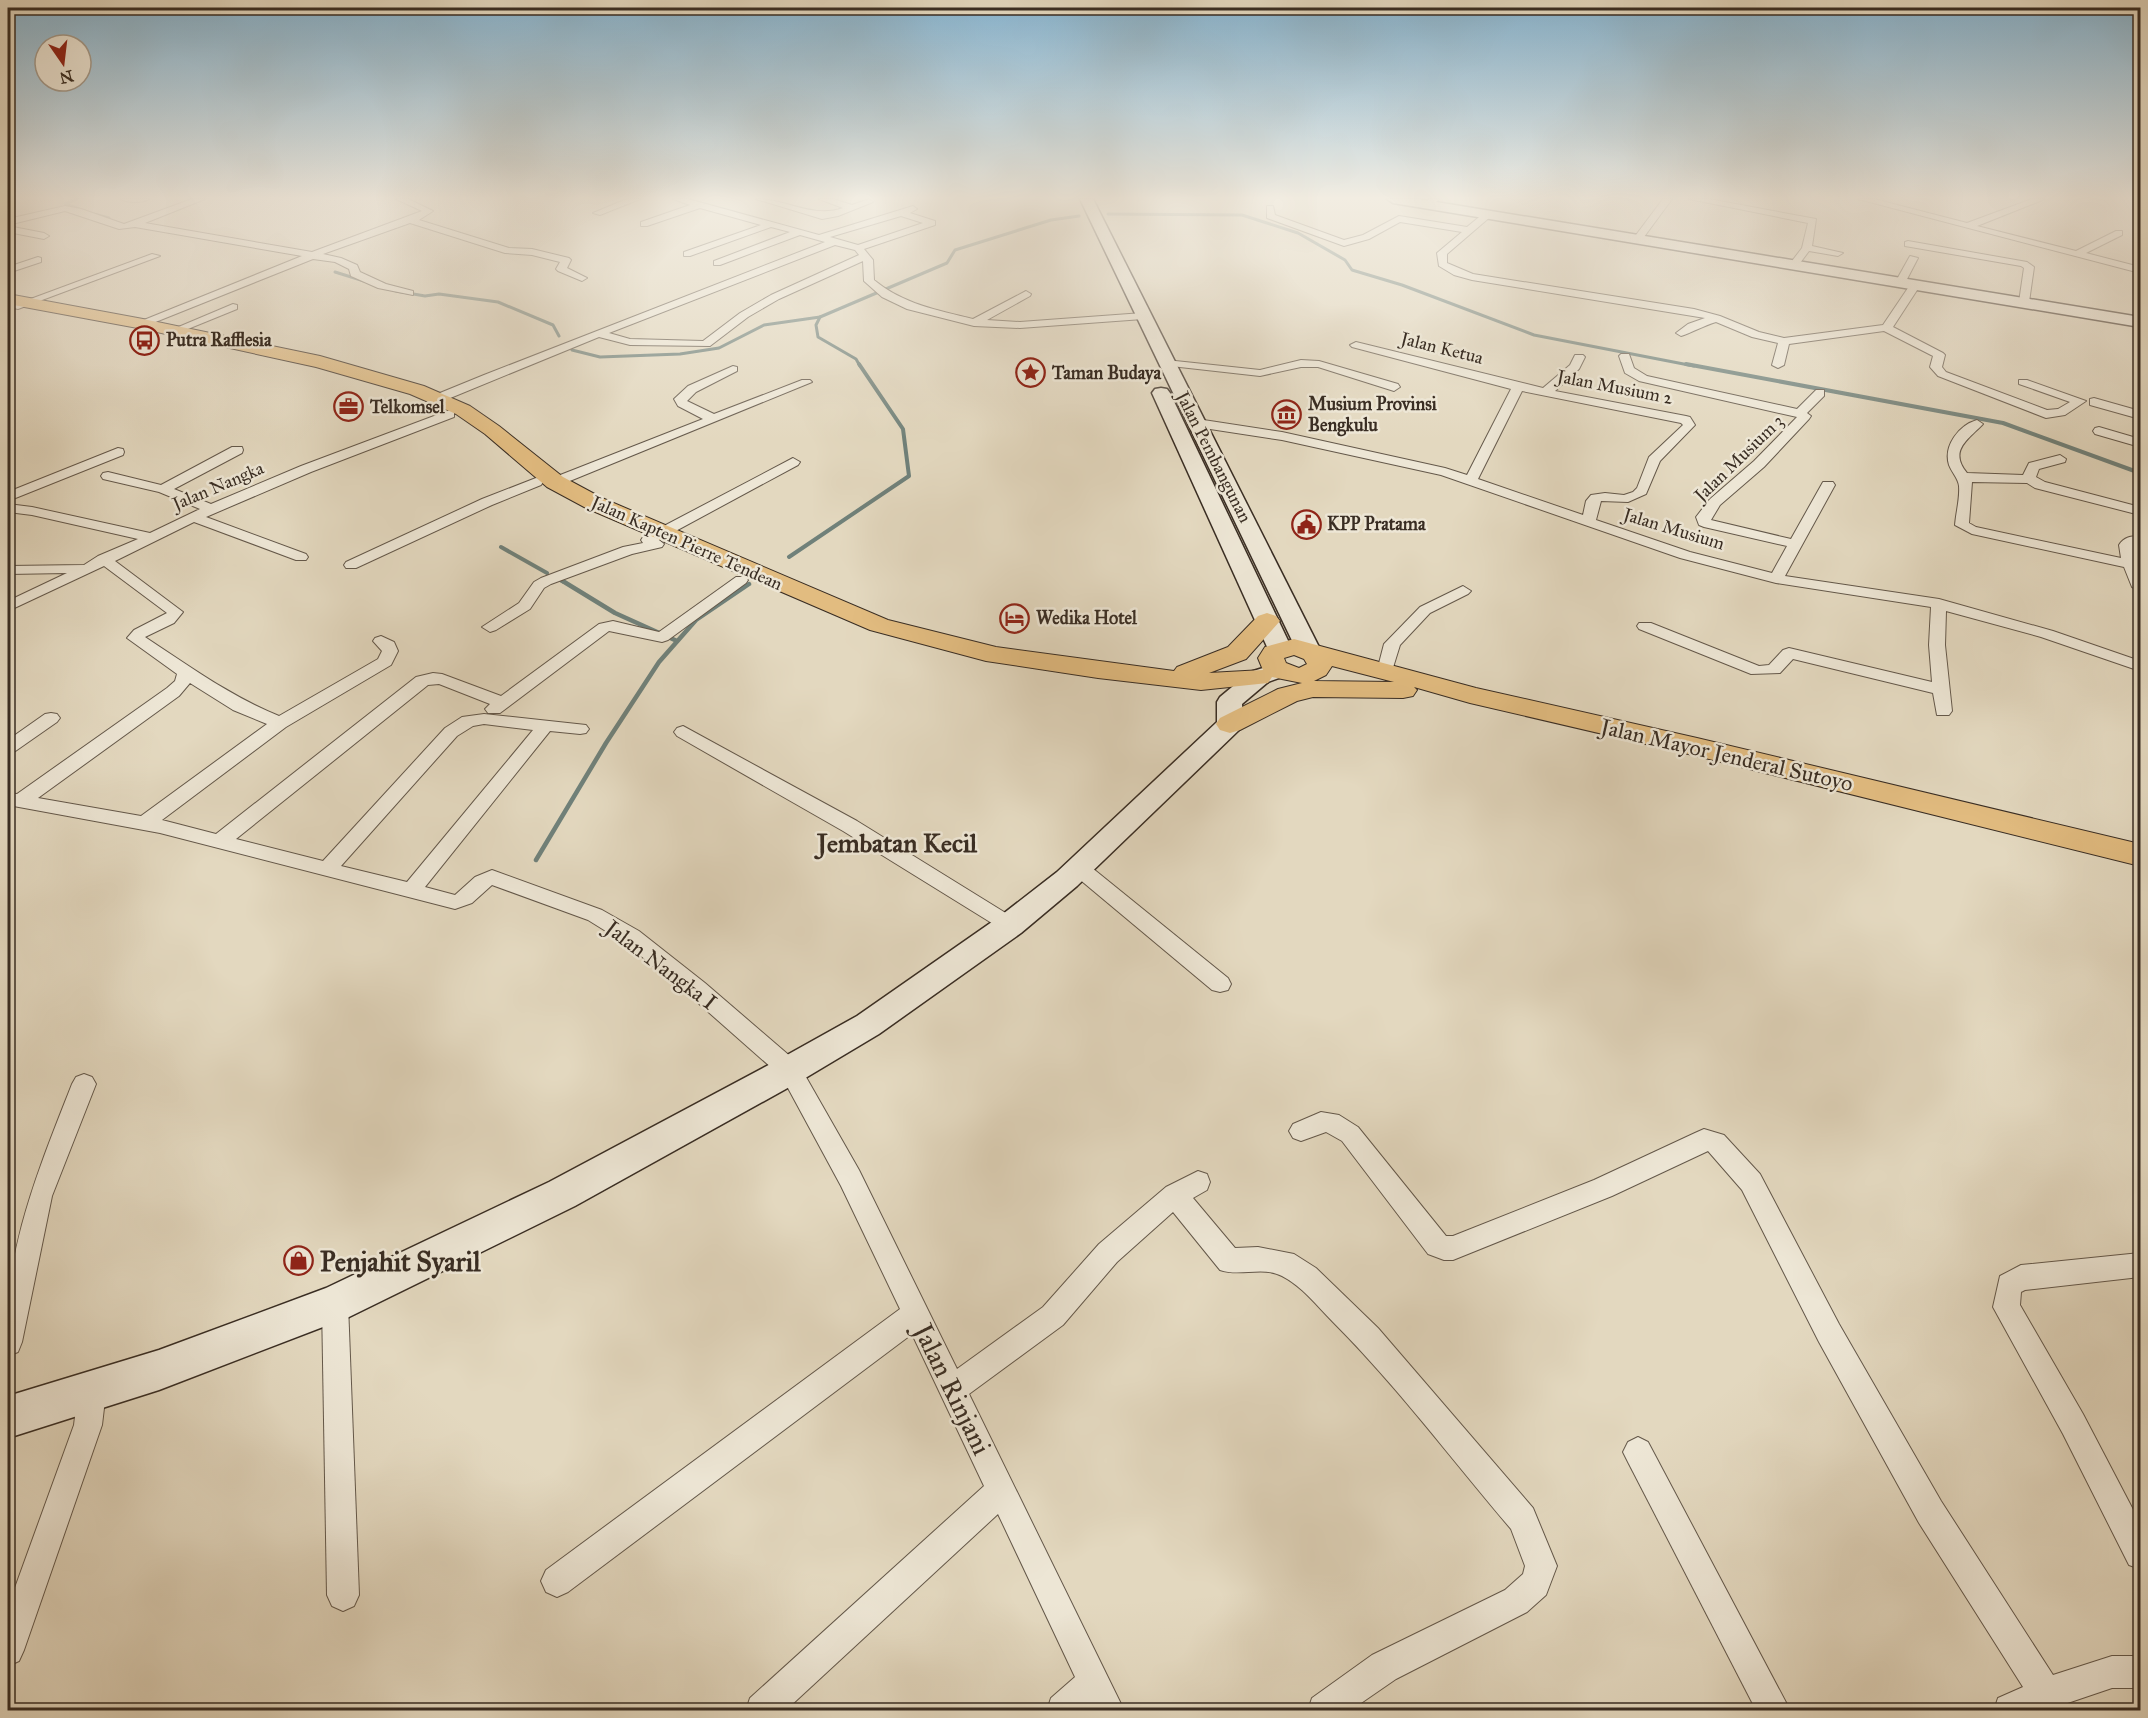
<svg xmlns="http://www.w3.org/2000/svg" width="2148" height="1718" font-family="'IM FELL Great Primer',serif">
<rect width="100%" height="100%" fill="#e3d8bf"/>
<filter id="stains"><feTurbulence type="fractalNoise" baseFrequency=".00333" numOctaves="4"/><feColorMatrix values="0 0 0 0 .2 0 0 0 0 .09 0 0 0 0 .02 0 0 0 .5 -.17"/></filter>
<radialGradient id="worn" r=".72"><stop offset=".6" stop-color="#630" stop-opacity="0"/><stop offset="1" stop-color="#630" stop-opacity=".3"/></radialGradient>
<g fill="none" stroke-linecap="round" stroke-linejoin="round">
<g stroke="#70817a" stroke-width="3">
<polyline points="77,199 65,204 85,211"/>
<polyline points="94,214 109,218"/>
<polyline points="1108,214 1242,215 1298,233 1345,260 1352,270 1402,285 1534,335 1694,366"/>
<polyline points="335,272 364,281"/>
<polyline points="396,291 425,296 439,294 498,302 553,325 559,336"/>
<polyline points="572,350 600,357 680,354 719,348 764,325 820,317"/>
<polyline points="860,366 856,359 818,337 816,325 820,317 947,263 955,250 1051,220 1079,216"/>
</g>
<g stroke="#70817a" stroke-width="4">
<polyline points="1686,364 2003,423 2140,473"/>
<polyline points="501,547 547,573"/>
<polyline points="789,557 909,476 903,429 859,364"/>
<polyline points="559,579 564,582"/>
</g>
<g stroke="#70817a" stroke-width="4.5">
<polyline points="561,580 615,613 677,641"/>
<polyline points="536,860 606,743 659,662 696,620 749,584"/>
</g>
<defs>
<g id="street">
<path d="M121 199H149C143 203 127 203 121 199Z"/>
<polygon points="192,199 205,199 145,223 312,252 422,211 396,199 408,199 433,211 419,220 509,248 532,249 569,258 571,260 567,268 587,278 582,281 558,271 556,269 560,262 532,255 505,253 410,223 323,254 341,258 357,265 360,272 386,284 413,291 413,295 378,288 351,276 349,269 335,262 313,259 143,327 139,326 139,322 302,256 135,227 119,229 65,211 8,225 8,219 65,206 81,209 124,224"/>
<polygon points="627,199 640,199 600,215 593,213"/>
<path d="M673 199H688L819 235 913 206 917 209 910 213 935 221V225L864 249 873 260 874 280C903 304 937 310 973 319L1026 291 1031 294 1030 296 987 320 1020 322 1143 313 1148 316 1143 319 1020 328 974 326 907 309 882 297 864 281 863 261 779 299 748 317 710 346 630 345 599 337 443 401H435V395L484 375 825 242 800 235 720 265H714V261L790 232 771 227 690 256H684V252L761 225 700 208 647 226H641V222L690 205ZM901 216 923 223 858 245 830 237ZM835 245 855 250 859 255 771 295 740 313 703 341 630 339 609 333Z"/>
<path d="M756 199C787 199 813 219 843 208L819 199H833L852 205 869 199 873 202 838 216 822 219Z"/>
<polygon points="1429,199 1439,199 1431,207 1425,207 1424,205"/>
<polygon points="1663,199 1672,199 1641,241 1635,241 1633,239"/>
<polygon points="1689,199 1709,199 1816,219 1812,246 1843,253 1838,256 1809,251 1797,267 1791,267 1789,265 1802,248 1808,223"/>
<polygon points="1858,199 1874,199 1967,223 2032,199 2045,199 1977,226 2076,251 2116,231 2122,231 2122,235 2086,253 2140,267 2140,273"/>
<path d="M1267 206H1273L1275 215 1344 240 1363 235 1399 216 1467 227 1484 213H1490V217L1447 254V263L1473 274 1694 309 1720 316 1759 332 1784 338 1883 325 1912 282 1916 281 1921 284 1893 327 1943 353 1945 355 1942 367 1946 372 2047 410 2058 409 2070 402 2019 384V380H2027L2086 401 2065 415 2046 418 1938 376 1930 367 1933 356 1884 331 1789 344 1784 365 1778 368 1772 365 1778 343 1752 337 1716 322C1703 326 1693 332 1681 336L1676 333 1688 324 1705 318 1472 280 1454 275 1439 266 1437 253 1462 232 1400 222 1369 239 1344 246 1267 218Z"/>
<polygon points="8,226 44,233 49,236 44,239 8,232"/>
<polygon points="1908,241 2027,262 2034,267 2029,302 2024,305 2019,302 2024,268 2021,266 1905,246 1905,242"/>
<polygon points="152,254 160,256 18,309 9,307"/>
<polygon points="1910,256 1918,258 1905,283 1897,283 1896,281"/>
<polygon points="38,257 41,258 41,262 8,273 8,267"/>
<polygon points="233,304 237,305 237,309 178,333 174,334 169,331"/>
<path d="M1356 342 1543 388 1570 365 1575 355H1583L1585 357 1579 369 1555 391 1686 416 1690 417 1695 425 1660 461 1646 494 1628 502 1601 501 1596 520 1690 552 1772 573 1787 546 1704 527 1699 525 1696 517 1710 499 1754 461 1797 417 1639 381 1625 373 1619 356 1621 354H1629L1634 368 1647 376 1797 409 1816 390H1824V396L1807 413 1811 416 1809 419 1764 467 1720 505 1711 520 1791 539 1823 482H1833L1835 485 1785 576 1939 599 2053 631 2140 661V671L2041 637 1946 611 1945 645 1952 711 1949 715H1937L1933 693 1793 659 1780 673 1751 674 1639 629 1637 626 1639 623H1651L1759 666 1769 665 1783 650 1789 648 1932 682 1929 645 1931 607 1776 583 1680 558 1441 475 1282 440 1197 427 1191 423 1197 419 1282 432 1445 468 1467 475 1511 389 1352 347 1350 345ZM1522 391 1681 423 1683 425 1649 457 1637 488 1633 492 1624 495 1605 493 1591 495 1586 501 1583 515 1478 479Z"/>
<polygon points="1166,360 1260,370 1301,360 1319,361 1398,384 1400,387 1394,391 1318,367 1301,367 1260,376 1162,365 1160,363"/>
<polygon points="733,366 737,367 737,371 696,392 687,401 714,414 802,380 810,380 812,382 560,485 555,486 548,482 550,479 703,419 678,406 674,399 688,386"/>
<polygon points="2094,398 2140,411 2140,419 2090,405 2090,399"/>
<path d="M450 410 454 411V417L311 472 206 517 306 554 308 557 306 560H296L194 522 115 561 183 612 174 623 145 637C189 666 230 696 279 716L378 659 382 651 373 641 375 638 381 636 394 642 398 651 391 665 286 727 162 820 216 834 416 677 433 673 442 674 501 696 599 624 613 621 659 632 736 577H746L748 580 746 583 668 640 662 642 609 631 500 713H488L485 709 490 704 439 684 428 685 236 839 323 861 445 728 462 717 484 714 586 725 589 729 586 733 580 734 550 731 425 887 455 895 475 877 492 870 602 910 639 931 705 983 798 1063 859 1170 957 1369 1043 1307 1099 1244 1166 1187 1198 1171 1207 1174 1210 1182 1207 1190 1193 1198 1235 1248 1258 1247 1294 1254 1316 1268 1378 1328 1533 1508 1557 1566 1546 1595 1527 1612 1396 1679 1351 1710H1308L1312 1698 1372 1655 1505 1590 1523 1574 1525 1566 1511 1529C1452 1460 1397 1386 1333 1322 1317 1306 1302 1286 1282 1276 1263 1266 1239 1277 1220 1270L1173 1212 1117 1262 1063 1325 969 1394 1124 1710H1091L1090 1708 1087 1710H1047L1051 1698 1075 1677 998 1514 786 1710H746L750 1698 984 1486 912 1334 568 1592 557 1597 546 1592 541 1581 546 1570 900 1309 841 1186 782 1077 689 995 625 943 588 920 492 885 472 903 455 909 160 833 8 805V793L17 794 167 688 175 681 177 674 127 638 134 630 167 613 104 566 8 611V601L67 573 8 574V566L84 565 98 556 138 539 32 515 8 512V504L32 507 150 533 200 509 159 492 103 479 101 476 103 473 108 472 161 485 232 447H242L243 450 242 453 174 489 211 504 301 466ZM190 683 233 710 267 724 141 816 38 798 179 696ZM484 724 533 730 407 882 341 866 457 736 473 726Z"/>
<path d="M1977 420 1983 424C1969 439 1948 450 1967 473L2023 475 2029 463 2060 455 2066 459 2065 462 2039 469 2036 477 2045 482 2140 507V515L2035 488 2027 483 1972 482 1969 523 1976 527 2121 558 2119 545C2124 537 2131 536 2140 536V544L2133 546 2140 571V591L2132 587 2124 567 1972 534 1955 525C1956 512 1960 499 1959 486 1958 478 1952 473 1949 465 1943 446 1959 425 1977 420Z"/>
<polygon points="2099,427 2140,439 2140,447 2095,434 2093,431 2095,428"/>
<polygon points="118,448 123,449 124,452 123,455 8,501 8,492"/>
<polygon points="793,458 800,462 798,465 659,540 664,544 662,547 632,554 551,584 544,588 530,609 496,630 490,632 482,627 519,603 534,582 541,578 623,547 643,543 641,540 643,537"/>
<polygon points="536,478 541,479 543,482 541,485 492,505 356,568 346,568 344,565 346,562 482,499"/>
<polygon points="1463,586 1471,591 1468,594 1430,613 1400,645 1391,674 1379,674 1377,671 1384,644 1420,607"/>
<polygon points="51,713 57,714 60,718 57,722 14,752 8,754 8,740 45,714"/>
<polygon points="683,726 857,821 1017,920 1020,925 1017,930 1010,933 1003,930 843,831 677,736 674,732 677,728"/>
<polygon points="1079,861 1086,863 1228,978 1231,984 1228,990 1220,992 1212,990 1072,873 1069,868 1072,863"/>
<path d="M84 1074 92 1077 96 1084 52 1196 22 1342 18 1352 8 1356C0 1260 38 1171 72 1084L76 1077Z"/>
<polygon points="1321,1112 1339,1115 1358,1127 1446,1236 1453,1236 1594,1180 1695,1133 1704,1129 1724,1135 1760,1174 1839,1324 1941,1501 2053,1675 2112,1656 2140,1656 2140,1688 2112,1688 2047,1710 1994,1710 1998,1698 2023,1687 1919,1523 1819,1342 1742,1190 1708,1151 1612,1196 1453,1260 1444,1260 1428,1254 1342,1141 1326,1132 1301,1141 1293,1138 1289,1131 1293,1124"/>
<polygon points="2140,1253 2140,1277 2025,1290 2021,1292 2020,1305 2083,1414 2140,1523 2140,1569 2129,1565 2063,1434 1993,1307 2000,1276 2021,1265"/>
<polygon points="335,1291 344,1295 348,1304 359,1595 354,1606 343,1611 332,1606 327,1595 322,1304 326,1295"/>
<polygon points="92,1377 102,1381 106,1391 102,1425 24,1650 19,1661 8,1666 8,1607 74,1425 78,1391 82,1381"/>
<polygon points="1638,1437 1648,1442 1790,1710 1756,1710 1628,1462 1623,1452 1628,1442"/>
</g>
<g id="secondary">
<polygon points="1080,199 1093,199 1321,651 1317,656 1309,658 1301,656 1297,651"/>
<polygon points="1387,199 1418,199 2140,317 2140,327 1393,203"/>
<polygon points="1161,388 1167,389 1170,393 1292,649 1288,654 1280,656 1272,654 1268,649 1152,393 1155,389"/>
<polygon points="1279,663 1287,665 1291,670 1287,675 1268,682 1242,704 1243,724 1239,730 1077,886 1021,933 879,1034 802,1080 575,1206 349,1317 159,1390 8,1438 8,1396 159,1350 326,1288 549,1182 778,1060 857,1016 999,917 1057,872 1217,722 1217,702 1220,697 1250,672"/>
</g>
<path id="primary" d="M8 294 143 319 320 356 424 386 470 406 499 426 563 477 602 498 888 620 996 647 1174 671 1177 667 1228 647 1258 616 1267 613 1276 616 1280 621 1246 659 1209 673 1263 670 1258 658 1265 647 1294 639 1476 688 1697 738 2140 844V866L1697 756 1470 703 1414 687 1417 690 1413 696 1403 698 1313 697 1297 701 1240 730 1230 733 1220 730 1216 724 1220 718 1278 689 1302 683 1272 677 1268 683 1201 690 1098 678 986 661 870 630 586 508 547 487 485 434 456 414 410 394 316 367 143 329 8 304ZM1294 655 1304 659 1307 664 1299 668 1286 663 1284 658ZM1332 666 1394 682 1314 681 1326 675Z"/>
</defs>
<use href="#street" stroke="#64584a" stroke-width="2"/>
<use href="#secondary" stroke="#392d23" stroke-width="3"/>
<use href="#primary" stroke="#392d23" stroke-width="2"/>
<use href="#street" fill="#ede6d5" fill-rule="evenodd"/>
<use href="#secondary" fill="#ede6d5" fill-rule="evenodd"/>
<use href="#primary" fill="#e2bc80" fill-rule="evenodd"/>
</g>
<linearGradient id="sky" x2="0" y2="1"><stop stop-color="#87b6d3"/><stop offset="0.45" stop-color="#f2ede2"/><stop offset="1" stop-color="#f2ede2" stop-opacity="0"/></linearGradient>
<rect width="2148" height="440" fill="url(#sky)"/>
<defs>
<symbol id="bus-ring" viewBox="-11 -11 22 22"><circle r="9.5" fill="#ede6d5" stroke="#8f2418" stroke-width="1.5"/><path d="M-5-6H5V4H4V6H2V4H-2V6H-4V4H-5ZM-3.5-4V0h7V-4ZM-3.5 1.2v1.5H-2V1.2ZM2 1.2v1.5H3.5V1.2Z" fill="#8f2418"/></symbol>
<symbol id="sight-ring" viewBox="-11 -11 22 22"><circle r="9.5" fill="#ede6d5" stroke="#8f2418" stroke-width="1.5"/><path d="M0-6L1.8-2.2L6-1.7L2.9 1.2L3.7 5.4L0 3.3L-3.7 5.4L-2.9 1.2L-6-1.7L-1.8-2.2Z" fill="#8f2418"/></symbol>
<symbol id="office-ring" viewBox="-11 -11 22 22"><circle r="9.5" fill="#ede6d5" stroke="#8f2418" stroke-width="1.5"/><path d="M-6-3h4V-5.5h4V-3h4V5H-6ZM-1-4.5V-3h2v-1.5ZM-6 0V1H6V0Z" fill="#8f2418"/></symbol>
<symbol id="museum-ring" viewBox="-11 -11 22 22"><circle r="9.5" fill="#ede6d5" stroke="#8f2418" stroke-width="1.5"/><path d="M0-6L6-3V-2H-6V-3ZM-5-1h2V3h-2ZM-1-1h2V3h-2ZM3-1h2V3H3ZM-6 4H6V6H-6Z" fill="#8f2418"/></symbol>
<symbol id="civic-ring" viewBox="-11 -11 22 22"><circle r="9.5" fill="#ede6d5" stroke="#8f2418" stroke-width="1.5"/><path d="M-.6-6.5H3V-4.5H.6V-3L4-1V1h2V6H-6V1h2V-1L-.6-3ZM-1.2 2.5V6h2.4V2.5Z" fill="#8f2418"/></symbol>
<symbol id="hotel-ring" viewBox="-11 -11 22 22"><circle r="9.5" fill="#ede6d5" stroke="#8f2418" stroke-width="1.5"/><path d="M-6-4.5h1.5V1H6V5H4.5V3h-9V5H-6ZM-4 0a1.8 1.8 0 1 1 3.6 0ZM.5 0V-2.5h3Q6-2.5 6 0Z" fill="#8f2418"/></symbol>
<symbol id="shop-ring" viewBox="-11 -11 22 22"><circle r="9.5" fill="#ede6d5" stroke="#8f2418" stroke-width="1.5"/><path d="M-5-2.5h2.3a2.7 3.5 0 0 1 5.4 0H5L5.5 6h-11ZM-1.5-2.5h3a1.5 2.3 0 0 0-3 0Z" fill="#8f2418"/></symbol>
</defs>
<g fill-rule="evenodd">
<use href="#bus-ring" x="128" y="324" width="33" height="33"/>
<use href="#sight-ring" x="1014" y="356" width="33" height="33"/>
<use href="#office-ring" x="332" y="390" width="33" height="33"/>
<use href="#museum-ring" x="1270" y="398" width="33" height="33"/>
<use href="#civic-ring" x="1290" y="508" width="33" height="33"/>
<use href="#hotel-ring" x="998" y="602" width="33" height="33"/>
<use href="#shop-ring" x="282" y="1244" width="33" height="33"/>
</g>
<g text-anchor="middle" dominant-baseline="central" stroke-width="5" stroke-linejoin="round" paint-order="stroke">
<g font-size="18" font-weight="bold" fill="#392d23" stroke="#ede6d5" text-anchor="start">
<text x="166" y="340">Putra Rafflesia</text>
<text x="1052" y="373">Taman Budaya</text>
<text x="1308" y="404">Musium Provinsi<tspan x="1308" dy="21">Bengkulu</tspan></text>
<text x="370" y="407">Telkomsel</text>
<text x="1327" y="524">KPP Pratama</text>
<text x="1036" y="618">Wedika Hotel</text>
</g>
<g font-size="18" fill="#392d23" stroke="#ede6d5">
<text transform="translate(1442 348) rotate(14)">Jalan Ketua</text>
<text transform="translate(1615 387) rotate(11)">Jalan Musium 2</text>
<text transform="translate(1214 457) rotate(63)">Jalan Pembangunan</text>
<text transform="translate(1739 458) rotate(-44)">Jalan Musium 3</text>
<text transform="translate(218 486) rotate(-23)">Jalan Nangka</text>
<text transform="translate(1674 529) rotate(17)">Jalan Musium</text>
<text transform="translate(687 543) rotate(24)">Jalan Kapten Pierre Tendean</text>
</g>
<g font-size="22" fill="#392d23" stroke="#ede6d5">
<text transform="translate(1727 755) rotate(13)">Jalan Mayor Jenderal Sutoyo</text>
<text transform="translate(661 965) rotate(37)">Jalan Nangka I</text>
</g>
<g font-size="26" font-weight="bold" fill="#392d23" stroke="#ede6d5">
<text x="897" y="843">Jembatan Kecil</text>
</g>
<g font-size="27" font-weight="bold" fill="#392d23" stroke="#ede6d5" text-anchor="start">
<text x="320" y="1261">Penjahit Syaril</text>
</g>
<g font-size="27" fill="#392d23" stroke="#ede6d5">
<text transform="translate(953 1389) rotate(64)">Jalan Rinjani</text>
</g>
</g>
<rect width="2148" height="1718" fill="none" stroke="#e3d8bf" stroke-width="30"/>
<rect x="9" y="9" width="2130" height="1700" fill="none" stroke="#392d23" stroke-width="3"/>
<rect x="15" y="15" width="2118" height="1688" fill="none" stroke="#392d23" stroke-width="1.5"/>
<g transform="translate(63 63) rotate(166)"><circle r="28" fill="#ede6d5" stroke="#a59c8e" stroke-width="1.5"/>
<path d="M0-4.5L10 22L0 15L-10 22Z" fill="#8f2418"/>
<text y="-9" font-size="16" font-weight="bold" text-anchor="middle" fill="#392d23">N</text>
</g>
<rect width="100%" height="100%" filter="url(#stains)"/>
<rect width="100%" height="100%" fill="url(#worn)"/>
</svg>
